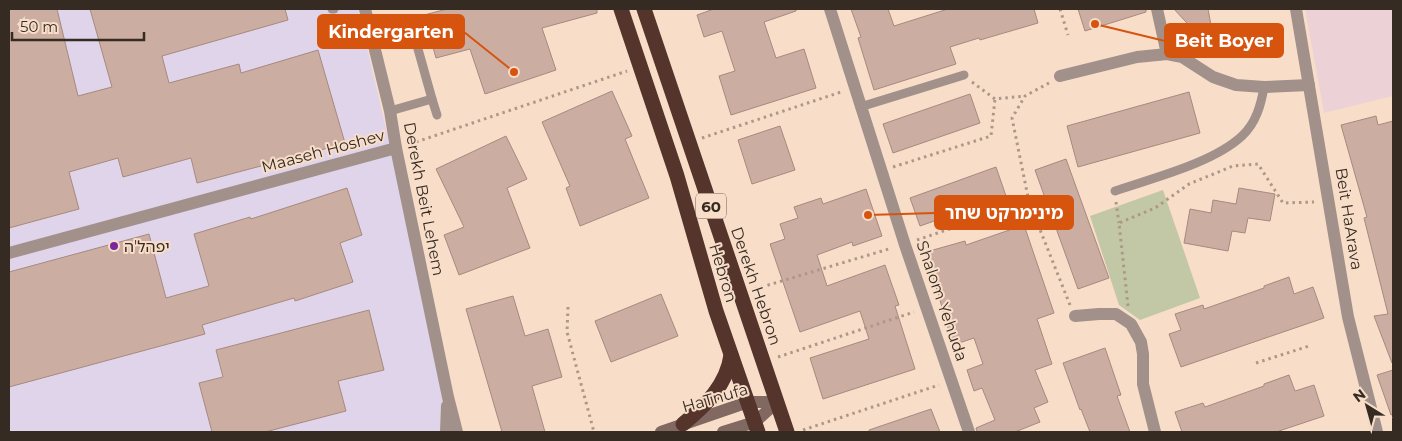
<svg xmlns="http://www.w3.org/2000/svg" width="1402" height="441" font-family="Montserrat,'Noto Sans Hebrew',sans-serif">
<rect width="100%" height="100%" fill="#f8dec9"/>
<polygon fill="#dfd4e9" points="9,9 358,9 457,432 9,432"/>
<polygon fill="#ecd2d6" points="1305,9 1393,9 1393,96 1324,113"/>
<polygon fill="#c2c7a5" points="1163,190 1200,298 1140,320 1119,305 1090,216"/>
<g fill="#ccada2" stroke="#a7897f">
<polygon points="9,9 57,9 78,96 112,87 90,9 285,9 288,20 162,56 169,83 239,64 241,73 318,50 345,143 276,163 276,162 197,183 191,158 123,177 118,158 69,172 79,209 9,228"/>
<polygon points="447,9 597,9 597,13 542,28 556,70 485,94 470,49 436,58 424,15"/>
<polygon points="714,9 796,9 796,11 764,22 776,58 804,49 816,88 731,115 719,76 735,71 722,31 704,37 697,15"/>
<polygon points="851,9 888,9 894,26 948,9 1034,9 1038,23 980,40 979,38 950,47 956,64 874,90 858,38 861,37"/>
<polygon points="1078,9 1146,9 1146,12 1085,31"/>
<polygon points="1174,9 1208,9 1215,47 1197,34"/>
<polygon points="612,91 632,136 625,139 649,198 580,226 566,188 570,186 542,122"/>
<polygon points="1189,92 1200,133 1078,167 1067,126"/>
<polygon points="970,94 980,123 893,153 883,124"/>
<polygon points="1376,116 1378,125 1393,121 1393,363 1392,363 1374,316 1388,314 1364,218 1367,217 1341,125"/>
<polygon points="780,126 795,170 752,184 738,140"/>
<polygon points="506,136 527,179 507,188 530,248 459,275 444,235 464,227 436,169"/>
<polygon points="1066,159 1109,278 1078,289 1035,170"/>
<polygon points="996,167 1006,196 920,226 910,198"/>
<polygon points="347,188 362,235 340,243 353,282 295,301 294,298 202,325 205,334 9,387 9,272 149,234 166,298 209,286 194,234 250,217 251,219"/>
<polygon points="1239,188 1275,194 1270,221 1248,218 1245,233 1232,231 1228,251 1184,243 1190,209 1211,213 1213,200 1236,204"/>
<polygon points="866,189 882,236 853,246 852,242 817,255 827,286 885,265 899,305 895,306 915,369 823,399 810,358 869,339 860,311 800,332 770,244 785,239 780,224 798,218 794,207 821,198 823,204"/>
<polygon points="1024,225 1054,313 1037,319 1052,364 1035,370 1048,402 1034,408 1040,422 1015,432 977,432 976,428 995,420 982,388 974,391 967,370 983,364 974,338 953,345 926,252 965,241 966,245"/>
<polygon points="1289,277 1294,294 1313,287 1324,318 1181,367 1169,334 1181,330 1175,314 1203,305 1204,309 1264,288 1264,286"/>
<polygon points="661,294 678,336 611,362 595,321"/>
<polygon points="513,296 525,336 548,329 562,377 532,386 545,432 502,432 466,309"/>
<polygon points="369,310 384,370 338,381 346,411 265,432 212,432 199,383 223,377 216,350"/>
<polygon points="1105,348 1121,395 1117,396 1130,432 1090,432 1081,409 1080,410 1063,363"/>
<polygon points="1393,370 1393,414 1391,415 1377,375"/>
<polygon points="1289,375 1295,391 1314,385 1324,416 1276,432 1182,432 1175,412 1203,403 1205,407 1264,386 1264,384"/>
<polygon points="931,409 940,432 869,432 869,430"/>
</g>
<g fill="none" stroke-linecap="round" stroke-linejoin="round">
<g stroke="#ac9888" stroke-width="3" stroke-dasharray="2.5 4" stroke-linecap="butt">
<polyline points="1060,9 1068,35"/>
<polyline points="972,82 995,99 1025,96"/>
<polyline points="1049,83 1025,96 1012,118 1029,202 1070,305"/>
<polyline points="702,138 841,92"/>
<polyline points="410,144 627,71"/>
<polyline points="893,167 991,136 995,99"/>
<polyline points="1116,202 1119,223"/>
<polyline points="917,240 1029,202"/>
<polyline points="755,289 892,248"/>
<polyline points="1128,306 1119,223 1155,208 1189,184 1233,166 1258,164 1283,203 1314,202"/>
<polyline points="568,307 567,332 594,432"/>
<polyline points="778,357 914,312"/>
<polyline points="1256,363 1309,346"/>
<polyline points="803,430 939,385"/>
</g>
<g stroke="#a2908b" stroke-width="9">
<polyline points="332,9 334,9"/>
<polyline points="432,99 437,115"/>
<polyline points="860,107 964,75"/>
<polyline points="390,111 432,99 411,24"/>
<path d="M1115 191C1153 178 1213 163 1242 136 1256 123 1261 105 1264 87"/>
</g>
<g stroke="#a2908b" stroke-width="12">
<polyline points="365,9 390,111 396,148 448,397 457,432"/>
<polyline points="830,9 905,245 969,432"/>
<polyline points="1157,9 1167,54"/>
<polyline points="1296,9 1348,317 1377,432"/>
<polyline points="1060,76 1137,57 1167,54 1182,57 1213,77 1236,85 1264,87 1309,85"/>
<polyline points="9,253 396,148"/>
<polyline points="1075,316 1099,314 1116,314 1131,324 1141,342 1143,354 1143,384 1155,432"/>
<polyline points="446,432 447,406"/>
</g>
<g stroke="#816861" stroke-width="12">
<polyline points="661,432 748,402 777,402"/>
<polyline points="723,432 755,422 777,402"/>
</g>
<g stroke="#55352b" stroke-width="15">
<polyline points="621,9 677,176 716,311 758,432"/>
<polyline points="644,9 787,432"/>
<path d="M683 424C705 406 727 385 731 355"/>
</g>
</g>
<circle fill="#782899" stroke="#f8dec9" stroke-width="2" cx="114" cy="246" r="5"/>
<g text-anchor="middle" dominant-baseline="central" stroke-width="4" stroke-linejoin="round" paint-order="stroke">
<rect fill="#f8dec9" stroke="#706155" stroke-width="1" x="696" y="193.5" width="30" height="25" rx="4"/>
<g font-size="15" font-weight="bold" fill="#352b23">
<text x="711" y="206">60</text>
</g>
<g font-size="16" fill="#352b23" stroke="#f8dec9">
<text transform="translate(323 151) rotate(-15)">Maaseh Hoshev</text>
<text transform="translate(424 199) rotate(79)">Derekh Beit Lehem</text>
<text transform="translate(1349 219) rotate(81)">Beit HaArava</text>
<text transform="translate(723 273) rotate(73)">Hebron</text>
<text transform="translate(756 286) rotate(71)">Derekh Hebron</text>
<text transform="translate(942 301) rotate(71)">Shalom Yehuda</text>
<text transform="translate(715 398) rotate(-16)">HaTnufa</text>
</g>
<g font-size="16" fill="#352b23" stroke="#f8dec9" text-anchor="start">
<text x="124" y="246">יפהל'ה</text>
</g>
</g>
<path fill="none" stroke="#d6540e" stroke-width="2" d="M514 72L464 32M1095 24L1165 41M868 215L935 213"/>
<g fill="#d6540e" stroke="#f8dec9" stroke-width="2">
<circle cx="514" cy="72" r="5"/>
<circle cx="1095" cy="24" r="5"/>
<circle cx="868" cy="215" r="5"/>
</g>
<g fill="#d6540e" stroke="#d6540e" stroke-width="2">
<rect x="318" y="15" width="146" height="33" rx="5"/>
<rect x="1165" y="24" width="118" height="33" rx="5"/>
<rect x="935" y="196" width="138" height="33" rx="5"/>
</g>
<g font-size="18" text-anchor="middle" font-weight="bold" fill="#fff">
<text x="391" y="38">Kindergarten</text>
<text x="1224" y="47">Beit Boyer</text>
<text x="1004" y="219">מינימרקט שחר</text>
</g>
<rect width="1402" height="441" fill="none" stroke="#352b23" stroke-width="20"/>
<g transform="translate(1367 406) rotate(323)" stroke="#f8dec9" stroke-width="4" paint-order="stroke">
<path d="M0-4L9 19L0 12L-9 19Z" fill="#352b23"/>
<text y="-8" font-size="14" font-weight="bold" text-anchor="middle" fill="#352b23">N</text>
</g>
<path d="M12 32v8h132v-8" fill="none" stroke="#352b23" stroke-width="2.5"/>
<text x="20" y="32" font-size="15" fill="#352b23" stroke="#f8dec9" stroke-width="4" paint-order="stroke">50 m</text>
</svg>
